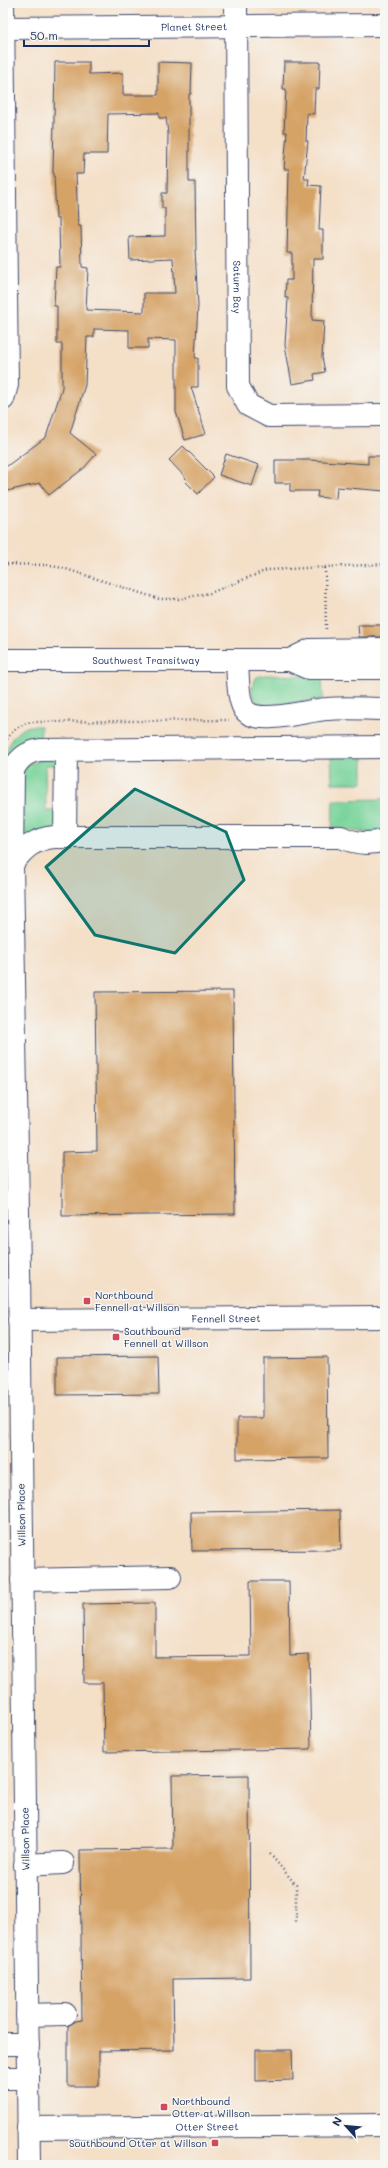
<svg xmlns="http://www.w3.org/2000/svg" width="388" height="2168" font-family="Mali,sans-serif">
<rect width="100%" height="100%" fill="#f6f6f2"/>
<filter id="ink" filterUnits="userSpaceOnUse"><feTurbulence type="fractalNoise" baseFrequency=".025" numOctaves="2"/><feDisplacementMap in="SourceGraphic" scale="8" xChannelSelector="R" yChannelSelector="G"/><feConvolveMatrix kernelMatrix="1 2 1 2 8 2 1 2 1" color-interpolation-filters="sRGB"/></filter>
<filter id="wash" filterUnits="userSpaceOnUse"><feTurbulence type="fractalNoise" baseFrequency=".012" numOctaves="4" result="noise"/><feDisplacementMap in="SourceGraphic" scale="16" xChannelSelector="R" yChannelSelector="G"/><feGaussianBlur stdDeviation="0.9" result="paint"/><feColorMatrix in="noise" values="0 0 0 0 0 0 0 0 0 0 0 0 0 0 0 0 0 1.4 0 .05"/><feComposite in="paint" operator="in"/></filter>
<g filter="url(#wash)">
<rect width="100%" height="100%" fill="#f4dfc7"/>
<g fill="#78d39a" stroke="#4a817c">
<path d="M264 675 322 676 323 699 268 706C252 703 247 690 257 677Z"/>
<path d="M30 726H41L40 746 5 762C6 746 13 730 30 726Z"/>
<polygon points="59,754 59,765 45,765 46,811 61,811 62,828 22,839 23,766"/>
<polygon points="363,754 363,783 332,783 331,755"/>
<polygon points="385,799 385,830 377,834 332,828 333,800"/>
</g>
<g id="blocks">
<g fill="#d6a366" fill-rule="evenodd">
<path d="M55 62H89V74L123 73V95H158V62L192 63 191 94H189V182H195L196 250H195L198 305 195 358H198V387H191L206 434 185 440 176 412V340L148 339V348H129V330L94 329V337H87L85 385 70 433 96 454 84 468 49 495 40 483 3 492V469L46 437 62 388V344H57V306H54L56 267H60L59 219H56L54 173H53ZM159 113V118H166L168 133 167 193H162V208H165V236L129 237 130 260 173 258 175 293H144V312L86 310 88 268 82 267 81 226H78L76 174H83L84 154H107L108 114Z"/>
<polygon points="284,62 320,62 319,89 315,89 314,114 307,113 306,141 308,141 304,179 309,179 308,185 321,186 319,230 323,230 323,259 313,259 312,320 324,321 322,357 325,372 314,374 315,380 292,384 285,345 288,298 285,298 286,280 292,280 292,253 287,253 289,169 284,169 287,132 284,132 286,89 283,89"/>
<polygon points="183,446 214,477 198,494 184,480 186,478 169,460"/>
<polygon points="226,454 259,465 252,486 219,475"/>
<polygon points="368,456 385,456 385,491 337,487 336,499 317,497 318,491 290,491 290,483 275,483 275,460 309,460 368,464"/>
<polygon points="358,625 385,625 385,637 359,637"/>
<polygon points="233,991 235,1214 62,1216 62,1152 97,1151 95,992"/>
<polygon points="158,1356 159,1394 57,1395 57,1357"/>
<polygon points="327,1357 328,1458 237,1459 237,1418 263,1418 263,1358"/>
<polygon points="340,1510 341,1550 192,1551 191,1512"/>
<polygon points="250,1581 289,1581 290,1655 309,1654 311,1749 104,1752 103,1683 84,1683 83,1604 155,1603 155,1657 251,1656"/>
<polygon points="249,1775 250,1978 173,1979 174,2050 99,2051 99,2086 68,2086 68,2026 76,2021 82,2020 80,1850 173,1849 172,1776"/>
<polygon points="256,2050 292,2050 293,2080 256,2081"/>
</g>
</g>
</g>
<g filter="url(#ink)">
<use href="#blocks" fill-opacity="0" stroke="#3c496e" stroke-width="1"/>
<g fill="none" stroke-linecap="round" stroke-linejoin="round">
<defs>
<g id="minor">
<path id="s1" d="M236 3 238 386 248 405 269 416 385 415"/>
<path id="s2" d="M3 28 385 25"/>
<polyline points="3,399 7,385 3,3"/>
<path id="s3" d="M3 660H290L308 668H385"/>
<polyline points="290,660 310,650 385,649"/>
<path d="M237 661C238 673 237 706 248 713 264 724 308 710 327 709 346 707 366 709 385 709"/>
<polyline points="65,837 66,750"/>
<path d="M12 864C24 848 34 839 54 837H341C356 844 369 845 385 840"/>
<path id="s4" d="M19 1320 385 1317"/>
<polyline points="22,1580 170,1577"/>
<polyline points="25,1865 63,1863"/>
<polyline points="27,2015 65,2014"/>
<polyline points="3,2044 28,2044"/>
<polyline points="3,2078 28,2078"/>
<path id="s5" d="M28 2128 385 2125"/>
<path d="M29 2165 19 1268 12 864 13 770C19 758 27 752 40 750L385 747"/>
</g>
</defs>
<use href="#minor" stroke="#3c496e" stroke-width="24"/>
<g stroke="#3c496e" stroke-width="2.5" stroke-dasharray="1 3" stroke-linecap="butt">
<polyline points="3,564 45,565 63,568 159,599 178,599 210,593 267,570 385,564"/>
<polyline points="325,568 326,632"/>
<path d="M3 746C9 734 16 726 30 722L229 720"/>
<polyline points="270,1854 296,1885 296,1923"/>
</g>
<use href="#minor" stroke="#fff" stroke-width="22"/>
</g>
</g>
<path fill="#0f766e" fill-opacity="0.2" stroke="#0f766e" stroke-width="3" stroke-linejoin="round" d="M135 789 226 832 244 880 175 953 95 935 46 867Z"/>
<g fill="#d1495b" stroke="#f6f6f2" stroke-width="1.5">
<rect x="83" y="1297" width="8" height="8" rx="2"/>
<rect x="112" y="1333" width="8" height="8" rx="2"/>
<rect x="160" y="2103" width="8" height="8" rx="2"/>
<rect x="211" y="2139" width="8" height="8" rx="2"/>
</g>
<g text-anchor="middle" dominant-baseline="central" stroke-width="3" stroke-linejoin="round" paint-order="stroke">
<g font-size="10" fill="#1b2f5e" stroke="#f6f6f2">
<text stroke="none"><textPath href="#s2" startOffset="191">Planet Street</textPath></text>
<text stroke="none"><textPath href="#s1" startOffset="284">Saturn Bay</textPath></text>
<text stroke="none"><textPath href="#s3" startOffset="143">Southwest Transitway</textPath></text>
<text stroke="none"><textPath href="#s4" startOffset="207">Fennell Street</textPath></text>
<text transform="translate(21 1515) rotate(-91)">Willson Place</text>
<text transform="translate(25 1839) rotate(-91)">Willson Place</text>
<text stroke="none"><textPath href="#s5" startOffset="179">Otter Street</textPath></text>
</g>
<g font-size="10" fill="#1b2f5e" stroke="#f6f6f2" text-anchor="start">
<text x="95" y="1295">Northbound<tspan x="95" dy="12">Fennell at Willson</tspan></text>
<text x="124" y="1331">Southbound<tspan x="124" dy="12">Fennell at Willson</tspan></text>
<text x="172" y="2101">Northbound<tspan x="172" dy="12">Otter at Willson</tspan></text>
<text x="207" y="2143" text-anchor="end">Southbound Otter at Willson</text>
</g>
</g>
<rect width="388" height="2168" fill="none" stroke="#f6f6f2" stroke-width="16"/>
<g transform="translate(346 2126) rotate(297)" stroke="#f6f6f2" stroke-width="3" paint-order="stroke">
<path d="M0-3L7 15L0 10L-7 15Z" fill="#1b2f5e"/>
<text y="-6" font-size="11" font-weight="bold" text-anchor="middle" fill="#1b2f5e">N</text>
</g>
<path d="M24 40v6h125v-6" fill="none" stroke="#1b2f5e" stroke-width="2"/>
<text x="30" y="40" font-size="12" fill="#1b2f5e" stroke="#f6f6f2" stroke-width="3" paint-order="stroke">50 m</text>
</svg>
